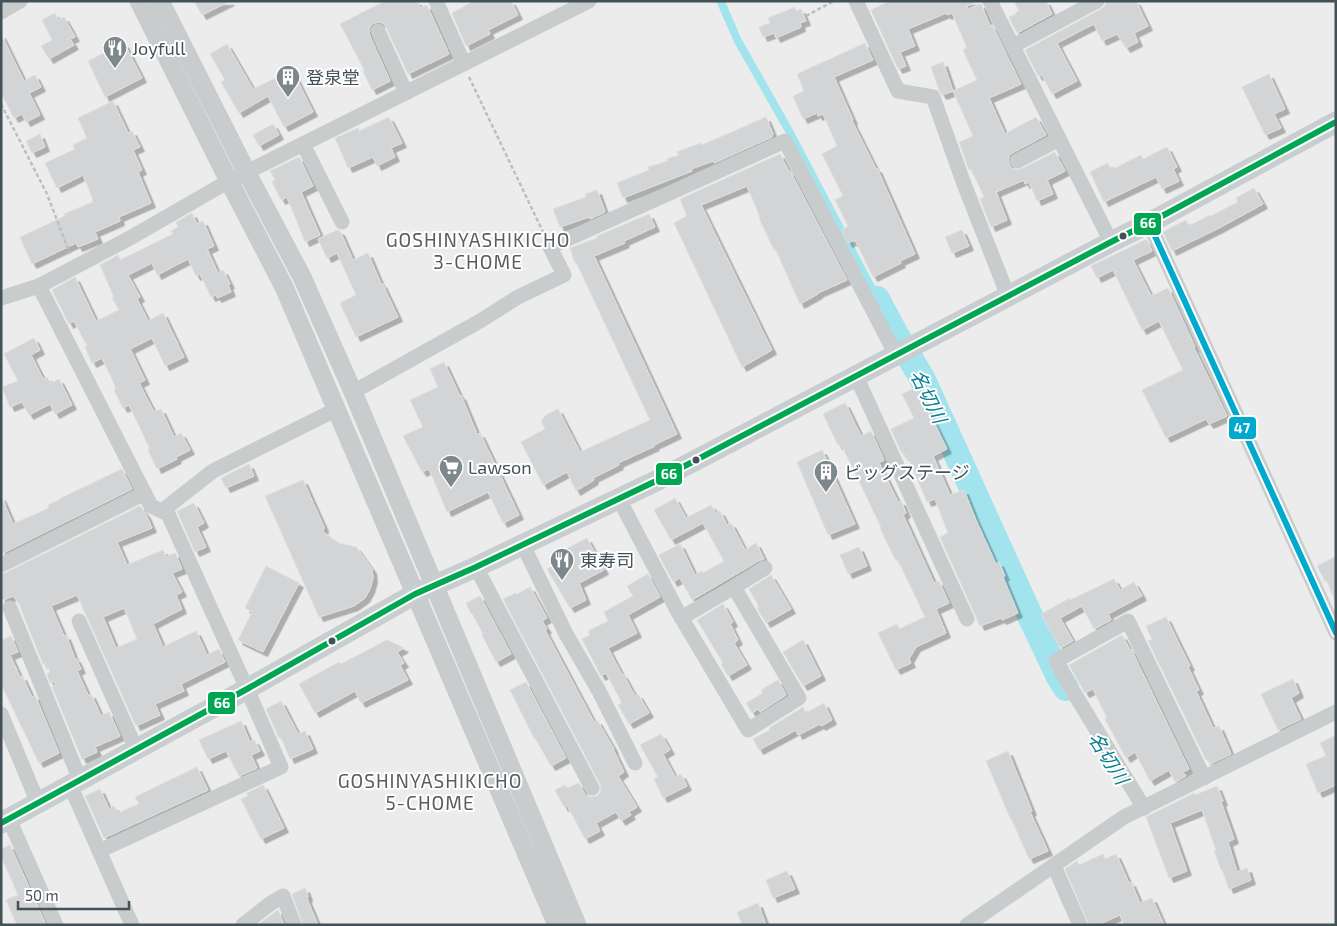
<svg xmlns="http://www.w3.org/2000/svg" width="1337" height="926" font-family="'Exo 2','Noto Sans JP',sans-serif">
<defs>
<filter id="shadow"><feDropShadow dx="4.5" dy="4.5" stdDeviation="0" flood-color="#0004"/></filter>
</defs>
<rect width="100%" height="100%" fill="#edecec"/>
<polygon fill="#a2e4ed" points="716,1 725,1 741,38 792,128 897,328 890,333 848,249 785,132 734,42"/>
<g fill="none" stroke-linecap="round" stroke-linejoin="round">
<polyline stroke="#a2e4ed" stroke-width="26" points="877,299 895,333 922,378 1031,618 1059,677 1066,688"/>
</g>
<g fill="#d3d4d5" stroke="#dededf" fill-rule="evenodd" filter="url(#shadow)">
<polygon points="194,1 230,1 202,15"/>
<polygon points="385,1 417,1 420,8 427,5 449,54 408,74 386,27 383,23 379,22 374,23 370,26 369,31 369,34 390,81 372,90 363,71 365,71 340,24"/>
<polygon points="474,1 511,1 518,15 488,30 490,34 466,46 452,13"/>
<polygon points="890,1 978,1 967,6 968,9 981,4 990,26 992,25 1021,84 989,98 1005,134 1036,117 1046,135 1012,153 1009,156 1008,160 1009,165 1012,169 1016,170 1021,169 1055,152 1065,171 1047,180 1053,194 1037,201 1029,182 1025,184 1024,180 996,192 1007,220 991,227 980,199 984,197 971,169 969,170 959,142 973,136 953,91 977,80 963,50 967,48 952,13 947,15 946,13 908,29 915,46 900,52 906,66 898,69 871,10"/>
<polygon points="1014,1 1046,1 1052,14 1017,33 1009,17 1016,14 1016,12 1019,11"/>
<polygon points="1106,1 1136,1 1148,26 1134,33 1138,42 1126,48 1117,34 1102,41 1094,24 1057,43 1077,81 1052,94 1042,75 1038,76 1025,50 1101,9 1105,6"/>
<polygon points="795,7 796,11 801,9 806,21 800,23 801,27 776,38 774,33 763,37 759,27 770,23 768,18"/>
<polygon points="55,13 58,20 64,17 75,37 70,39 74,45 49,59 41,46 52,40 42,20"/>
<polygon points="1,34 24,81 35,75 41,87 29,93 40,115 26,122 22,114 14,118 1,93"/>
<polygon points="124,43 142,78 105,97 88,61"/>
<polygon points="865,43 873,60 834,77 853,120 852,121 876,169 877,168 915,254 900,261 901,263 873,277 855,240 848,243 842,230 848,226 835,200 843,196 822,154 837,146 823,114 818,116 817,113 803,119 793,96 804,91 797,74"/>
<polygon points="227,44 253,89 292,70 313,112 284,127 268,96 239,113 221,82 225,80 210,54"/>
<polygon points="943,62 953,91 942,95 939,90 931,67"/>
<polygon points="1269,74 1285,109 1274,114 1281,128 1265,135 1242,87"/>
<polygon points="113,101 128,133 132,131 140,147 133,150 142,170 138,172 151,203 119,217 120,221 95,232 98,239 78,247 76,243 32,264 20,237 65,216 64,214 93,202 92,200 93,200 83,175 57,188 45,163 75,149 73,145 87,138 78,118"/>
<polygon points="389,117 402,143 391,148 395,157 377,166 373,157 348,168 335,138 358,128 359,131"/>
<polygon points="766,117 773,134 772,137 714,163 713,161 691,169 692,171 623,198 617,183 649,170 648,167 668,161 667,159 679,155 677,152 701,143 702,145"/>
<polygon points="273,124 279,135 259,146 253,135"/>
<polygon points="40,134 45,147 32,153 26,141"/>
<polygon points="1167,147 1177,167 1173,169 1179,181 1162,189 1156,177 1104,202 1090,172 1108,163 1111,170 1141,155 1143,159"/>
<polygon points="780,154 789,172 790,171 847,280 818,293 818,294 800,304 776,250 774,250 759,218 760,217 747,186 701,205 772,350 742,367 674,223 687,216 680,199"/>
<polygon points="299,157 313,186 301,192 320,235 305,242 287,197 281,200 272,182 275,180 270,171"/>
<polygon points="1254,188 1263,204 1219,228 1172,251 1163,232 1186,220 1189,226 1210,215 1211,216 1238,202 1236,198"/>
<polygon points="597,190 605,212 590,219 589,217 560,227 553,209 586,197 585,194"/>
<polygon points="192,213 197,224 203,221 214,246 207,249 218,273 223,270 230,284 228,285 231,292 217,298 216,295 211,297 200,274 196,276 188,259 157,275 152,263 128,275 140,297 137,299 148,321 163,313 184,357 165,366 152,338 130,349 145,380 139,383 154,412 161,409 174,437 181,433 190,450 176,457 177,459 157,469 148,450 150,449 129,405 123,408 114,390 116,388 102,358 92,363 85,347 87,346 74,321 69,324 52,290 75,277 96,321 119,310 112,298 114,297 100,265 118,255 120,260 173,234 171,231 178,227 176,222"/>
<polygon points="649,214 655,227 624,241 625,243 594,256 677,434 654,445 655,446 618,463 619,465 593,478 594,480 576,491 567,472 543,485 521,442 545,429 541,421 546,415 558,409 580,452 650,420 576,262 575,263 570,248 597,238 597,236"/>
<polygon points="337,230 340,231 353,260 368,253 381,284 382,283 398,317 356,337 340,303 356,295 337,253 327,258 318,239"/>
<polygon points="962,230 969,246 952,253 945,237"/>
<polygon points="1145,240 1147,240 1152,251 1133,260 1151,296 1168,288 1195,347 1194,348 1227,416 1209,424 1206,419 1166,438 1142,390 1183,370 1159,321 1142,330 1113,270 1097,278 1091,266"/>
<polygon points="34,338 40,350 31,355 43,379 47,377 51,384 59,379 72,405 55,414 50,404 29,415 22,402 10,407 2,387 18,381 4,354"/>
<polygon points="444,362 460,396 461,395 477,434 480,433 519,515 503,523 488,492 447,512 429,469 422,472 403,436 423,427 410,400 438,387 430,369"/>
<polygon points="917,387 947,449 933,456 950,495 964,490 976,520 996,564 999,562 1005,576 1003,577 1018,613 1002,620 1001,618 980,626 940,537 948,533 935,499 927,502 907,455 904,456 902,451 901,452 891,429 914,418 902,394"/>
<polygon points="845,403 861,436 871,431 884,460 879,463 898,502 901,501 906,513 903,515 934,583 939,581 949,603 936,609 946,633 916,647 909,659 911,663 896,670 878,633 897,624 899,629 925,617 898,560 896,561 880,528 881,527 841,444 838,445 823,414"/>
<polygon points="822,450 855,524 828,535 797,462"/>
<polygon points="249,464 254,476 226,488 221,478"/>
<polygon points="122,469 132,489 1,554 1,496 13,524 49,508 48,505 59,500 59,499"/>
<polygon points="303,480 324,527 323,532 339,543 356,547 372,569 373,578 370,589 365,598 354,606 319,617 265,496"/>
<polygon points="675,498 686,518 711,505 716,513 720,511 727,525 731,523 745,550 756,543 764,559 760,560 692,600 680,578 673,582 659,555 680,544 695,575 702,571 703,573 724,561 703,523 671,540 654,510"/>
<polygon points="194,503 204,523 197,527 206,547 195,552 177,511"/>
<path d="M140 506 146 514 152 528 117 542 127 565 163 550 166 557 175 553 182 569 172 573 182 592 176 595 182 609 153 624 163 647 196 631 207 655 219 649 225 662 181 684 184 691 155 704 160 715 136 726 77 595 51 606 64 636 66 635 75 659 76 658 81 669 77 671 88 695 91 694 101 716 109 712 120 736 95 747 97 752 82 759 52 687 56 685 54 681 50 683 47 674 50 672 46 663 43 664 19 604 13 596 1 601V574L5 573ZM124 608 137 639 116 648 103 617Z"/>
<polygon points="587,538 604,570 579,583 586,600 570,608 547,569 566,559 562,551"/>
<polygon points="859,547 867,566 848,574 840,555"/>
<polygon points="1336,556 1336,601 1335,601 1327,581 1325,581 1317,566"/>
<polygon points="266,566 299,583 263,652 238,640 252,612 245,608"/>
<polygon points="648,574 660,597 628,615 637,633 608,648 622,675 623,674 635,696 638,694 649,713 629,724 618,705 622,703 606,673 601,676 582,639 590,635 588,631 608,621 604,612 633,596 627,586"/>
<polygon points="771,575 791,609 766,623 757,608 759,607 749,589"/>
<polygon points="1114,579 1120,590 1134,582 1142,596 1108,614 1111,620 1094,629 1082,606 1060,618 1073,641 1060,648 1041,614 1070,598 1070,600"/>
<polygon points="530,587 547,618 542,621 547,629 545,630 594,722 597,720 614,749 613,749 624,772 618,776 637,807 629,812 631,815 621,821 616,812 596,823 600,831 585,839 567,805 564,807 555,790 565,785 567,788 579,783 584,793 587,796 592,797 597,796 600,793 601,789 600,784 503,599 516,593 517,594"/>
<polygon points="480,596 511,654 496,662 482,635 483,634 472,613 471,614 466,603"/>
<polygon points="723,604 733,622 730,624 738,640 734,643 747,665 728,676 721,664 723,663 697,620"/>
<polygon points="1166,617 1190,666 1188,667 1199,690 1196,691 1213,728 1219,726 1231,754 1210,764 1208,759 1206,760 1148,641 1152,639 1146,626"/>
<polygon points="1122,635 1130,650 1131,649 1189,769 1183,772 1186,776 1175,782 1169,770 1150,781 1135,752 1126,758 1105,719 1107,718 1093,689 1085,693 1069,665"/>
<polygon points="11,636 18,652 10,655 20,677 22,676 32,697 35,695 59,753 39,763 1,684 1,637 3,640"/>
<polygon points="387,640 404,648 397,652 404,663 400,665 408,680 361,703 355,691 315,713 299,684 339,662 341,664"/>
<polygon points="803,640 821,676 803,686 783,652"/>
<polygon points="1293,679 1299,693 1291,698 1301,719 1278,730 1261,694"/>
<polygon points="778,680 786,695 760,712 758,709 752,713 746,703 763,693 761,690"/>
<polygon points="526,682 566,758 551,766 535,738 534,738 510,690"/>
<polygon points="281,701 298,734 305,731 313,749 290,759 281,737 279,738 266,709"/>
<polygon points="824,703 832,720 821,726 820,724 798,735 796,730 759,750 753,739 770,730 769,728 803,707 806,713"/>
<polygon points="241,721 250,742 254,740 260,751 251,755 257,768 239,776 226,751 208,759 199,740"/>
<polygon points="661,734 670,750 663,754 675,777 681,774 687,786 663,798 654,779 658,777 640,745"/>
<polygon points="1336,735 1336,785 1318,793 1306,764 1326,756 1320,743"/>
<polygon points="1008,751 1032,811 1030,812 1048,851 1029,859 1012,820 1011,820 986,761"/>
<polygon points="197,767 208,790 104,838 85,796 100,789 109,809 114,806 118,813 139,804 135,797"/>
<polygon points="263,785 284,828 261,839 241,799 248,796 247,793"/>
<polygon points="1217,786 1223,801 1221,802 1234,839 1228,842 1237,872 1247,868 1251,880 1229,889 1222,870 1221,870 1214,850 1216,850 1202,810 1170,823 1187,871 1169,878 1146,817 1194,793 1195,795"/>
<polygon points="10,845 46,925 17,925 6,900 18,895 1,856 1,849"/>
<polygon points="1103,854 1105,859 1116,854 1129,883 1131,882 1140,903 1152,898 1164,925 1124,925 1120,915 1097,925 1089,925 1065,869 1077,861 1079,865"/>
<polygon points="787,871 795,889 773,898 766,880"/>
<polygon points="305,888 308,896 307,899 318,925 303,925 292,894"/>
<polygon points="758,903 766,925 742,925 737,912"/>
<polygon points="278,910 284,925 258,925 275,912"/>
</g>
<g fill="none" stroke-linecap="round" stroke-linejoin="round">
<g stroke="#b5c2bd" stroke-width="2.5" stroke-dasharray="4 2.5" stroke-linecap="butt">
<polyline points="806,16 834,1"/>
<polyline points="469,77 544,234"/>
<polyline points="1,104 47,194 70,254"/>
</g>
<g stroke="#c8cccd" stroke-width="15">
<polyline points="436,1 464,64"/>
<polyline points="856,1 898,91 933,97 964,184 1008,296"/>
<polyline points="990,1 1111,242"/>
<polyline points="1,12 20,1"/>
<polyline points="378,31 406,93"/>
<polyline points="1013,46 1097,1"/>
<polyline points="303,144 342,222"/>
<polyline points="1017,161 1059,139"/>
<polyline points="1149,223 1336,633"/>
<polyline points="39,286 151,506 168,514 247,689 281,767 99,851"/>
<polyline points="1,298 39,286 130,238 229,181 589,1"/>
<polyline points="856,376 967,619"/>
<polyline points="353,392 480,321 518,297 564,275 550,247 785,141 896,355"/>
<polyline points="619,499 678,612 748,730 799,698 734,587 681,618"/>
<polyline points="162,511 213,471 337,409"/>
<polyline points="523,545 566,634 599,691 635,763"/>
<polyline points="1,565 145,493"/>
<polyline points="476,567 592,788"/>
<polyline points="734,587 765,568"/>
<polyline points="10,608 80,780"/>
<polyline points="79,621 136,749"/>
<polyline points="1,714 38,803"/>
<polyline points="70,785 132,925"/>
<polyline points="1144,808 1068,683 1056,661 1128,621 1204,778"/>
<polyline points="9,819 56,925"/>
<polyline points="1054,866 1080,925"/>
<polyline points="243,925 271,903 283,896 294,925"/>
<polyline points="967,925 1124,817 1336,712"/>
</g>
<g stroke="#c8cccd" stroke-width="19">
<polyline points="139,1 229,181 284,287 557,925"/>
<polyline points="160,1 247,173 302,277 353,392 577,925"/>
</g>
<polyline stroke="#c8cdcf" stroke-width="21" points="1,823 247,689 415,594 476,567 658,480 1111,242 1149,223 1336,122"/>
<defs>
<polyline id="bus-1" points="1,823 247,689 415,594 476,567 658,480 1111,242 1149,223 1336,122"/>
<polyline id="bus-2" points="1149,223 1336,633"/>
</defs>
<use href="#bus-1" stroke="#fff" stroke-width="10"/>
<use href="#bus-2" stroke="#fff" stroke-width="10"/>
<use href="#bus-1" stroke="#00a651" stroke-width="6"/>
<use href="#bus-2" stroke="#00a9ce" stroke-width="6"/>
</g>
<defs>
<symbol id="restaurant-pin" viewBox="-11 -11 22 30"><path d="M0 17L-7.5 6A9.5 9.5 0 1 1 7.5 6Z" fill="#7e878c" stroke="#fff"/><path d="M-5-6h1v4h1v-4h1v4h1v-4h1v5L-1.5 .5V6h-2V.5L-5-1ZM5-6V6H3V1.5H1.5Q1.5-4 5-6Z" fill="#fff"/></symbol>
<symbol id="building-pin" viewBox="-11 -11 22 30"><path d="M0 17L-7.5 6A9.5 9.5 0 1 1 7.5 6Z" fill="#7e878c" stroke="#fff"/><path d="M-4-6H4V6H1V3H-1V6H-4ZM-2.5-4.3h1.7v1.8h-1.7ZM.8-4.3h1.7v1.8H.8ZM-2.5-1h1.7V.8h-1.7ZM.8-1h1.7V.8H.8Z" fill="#fff"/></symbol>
<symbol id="supermarket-pin" viewBox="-11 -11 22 30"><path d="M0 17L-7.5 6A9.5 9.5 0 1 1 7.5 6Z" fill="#7e878c" stroke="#fff"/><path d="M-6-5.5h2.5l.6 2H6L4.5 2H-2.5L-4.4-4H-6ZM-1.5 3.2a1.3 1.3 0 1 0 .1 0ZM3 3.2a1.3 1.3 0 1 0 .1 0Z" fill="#fff"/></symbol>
</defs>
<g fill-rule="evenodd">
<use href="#restaurant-pin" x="101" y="34" width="28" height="38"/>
<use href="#building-pin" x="274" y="63" width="28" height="38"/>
<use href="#supermarket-pin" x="437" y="453" width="28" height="38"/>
<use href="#building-pin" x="812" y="458" width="28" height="38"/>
<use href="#restaurant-pin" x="548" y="546" width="28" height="38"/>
</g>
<g fill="#435159" stroke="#fff" stroke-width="2">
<circle cx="1123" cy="236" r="4.5"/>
<circle cx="696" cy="460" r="4.5"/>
<circle cx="332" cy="641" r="4.5"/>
</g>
<g text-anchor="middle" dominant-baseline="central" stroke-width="4" stroke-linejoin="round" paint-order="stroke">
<g font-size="18" fill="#435159" stroke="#fff" text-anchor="start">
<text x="132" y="48">Joyfull</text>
<text x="306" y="77">登泉堂</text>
<text x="468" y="467">Lawson</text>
<text x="844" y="472">ビッグステージ</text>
<text x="580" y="560">東寿司</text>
</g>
<g font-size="19" letter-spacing="1" fill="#585d61" stroke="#fff">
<text x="478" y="239">GOSHINYASHIKICHO<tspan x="478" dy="22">3-CHOME</tspan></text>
<text x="430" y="780">GOSHINYASHIKICHO<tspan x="430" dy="22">5-CHOME</tspan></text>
</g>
<g font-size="19" font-style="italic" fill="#098091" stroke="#fff">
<text transform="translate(929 396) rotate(64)">名切川</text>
<text transform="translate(1109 758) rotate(58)">名切川</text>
</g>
</g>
<g stroke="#fff" stroke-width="2">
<rect x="1133" y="212" width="29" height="24" rx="5" fill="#00a651"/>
<rect x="1228" y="416" width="29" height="24" rx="5" fill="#00a9ce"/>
<rect x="655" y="462" width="28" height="24" rx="5" fill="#00a651"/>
<rect x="207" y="691" width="29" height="24" rx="5" fill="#00a651"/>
</g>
<g font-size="14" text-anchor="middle" font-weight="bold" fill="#fff">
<text x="1148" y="228">66</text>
<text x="1242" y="433">47</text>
<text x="669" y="479">66</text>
<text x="222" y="708">66</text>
</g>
<rect width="1337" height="926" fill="none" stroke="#435159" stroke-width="5"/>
<path d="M18 901v8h111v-8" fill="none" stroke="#435159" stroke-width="2.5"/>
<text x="25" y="901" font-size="15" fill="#435159" stroke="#ffffff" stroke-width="4" paint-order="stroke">50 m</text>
</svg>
